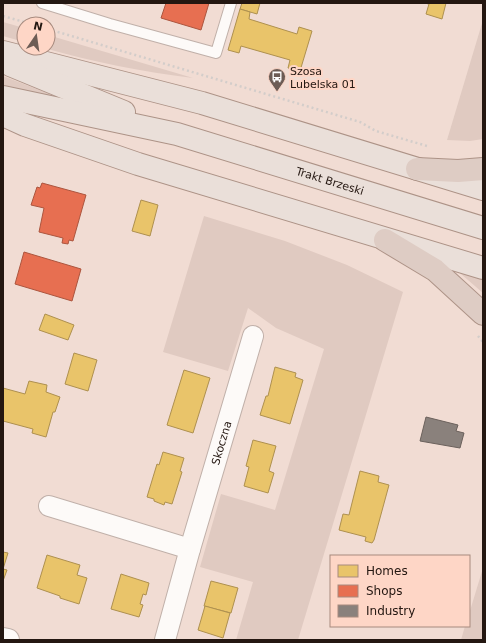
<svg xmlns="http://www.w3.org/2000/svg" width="486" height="643" font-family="'DejaVu Sans',sans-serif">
<rect width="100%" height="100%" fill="#f1dcd3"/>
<g fill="#e0cac1">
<polygon points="483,20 483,139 470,141 447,140"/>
<polygon points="3,22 24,28 24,42 3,36"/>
<path d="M48 35 193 78C143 72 93 62 44 48H48Z"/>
<polygon points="3,76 65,100 3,85"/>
<polygon points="204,216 285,241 347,265 403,292 298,640 236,640 253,582 200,567 221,494 275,510 324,349 276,328 248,308 228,371 163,352"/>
<polygon points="454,268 483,275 483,293"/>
<polygon points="483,568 483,640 461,640 465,626 469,626 469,614"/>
</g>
<g fill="#e9c46a" stroke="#ae904f">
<polygon points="242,3 260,3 257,14 240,9"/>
<polygon points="424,3 446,3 442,19 426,14 429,4"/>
<polygon points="240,9 250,12 249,19 297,34 299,27 312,31 300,71 288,68 290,60 241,46 239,53 228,50"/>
<polygon points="141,200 158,205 150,236 132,231"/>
<polygon points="45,314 74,325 68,340 39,330"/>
<polygon points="74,353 97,360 88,391 65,384"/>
<polygon points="275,367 296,373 295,377 303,380 290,424 260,415 266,396 268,396"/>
<polygon points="184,370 210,378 193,433 167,425"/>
<polygon points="29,381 47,385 46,392 60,397 55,412 53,412 46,437 32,433 33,429 3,421 3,388 25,394"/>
<polygon points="253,440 276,446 269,471 274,473 268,493 244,486 249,467 246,466"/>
<polygon points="163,452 184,458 180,471 182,472 172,504 165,502 164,505 154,501 154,499 147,497 157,464 159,465"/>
<polygon points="360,471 379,476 378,482 389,485 374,540 372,543 365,541 366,537 339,530 343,514 349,515"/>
<polygon points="3,552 8,553 3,569 7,570 3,581"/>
<polygon points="47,555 80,565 77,575 87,578 79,604 60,598 60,596 37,588"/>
<polygon points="121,574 149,583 146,595 143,594 140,604 143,605 139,617 111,609"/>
<polygon points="211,581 238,588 231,613 204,606"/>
<polygon points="205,606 230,613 223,638 198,630"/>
</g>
<g fill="#e76f51" stroke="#ac553e">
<polygon points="166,3 209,3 201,30 161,18"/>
<polygon points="42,183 86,195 73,241 69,240 68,244 62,243 63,238 39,232 44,208 31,205 37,187 40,188"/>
<polygon points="24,252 81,269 72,301 15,284"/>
</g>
<polygon fill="#8a817c" stroke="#6b615c" points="426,417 458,425 456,431 464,433 460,448 420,441"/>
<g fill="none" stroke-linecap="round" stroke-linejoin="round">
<defs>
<polyline id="service" points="42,3 110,24 216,53 231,3"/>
<g id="minor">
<polyline points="49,506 190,549"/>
<path id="s1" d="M165 640 190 549 253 336"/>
</g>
<polyline id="tertiary" points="3,639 8,640"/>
<g id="primary">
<polyline points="3,52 202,103 483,189"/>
<polyline points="10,65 124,112"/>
<path id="s2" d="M3 97 177 134 483 228"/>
<polyline points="3,115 25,125 138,164 483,268"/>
</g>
<g id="motorway">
<polyline points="417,169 458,171 483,169"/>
<polyline points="385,240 435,270 483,314"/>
</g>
</defs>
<use href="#service" stroke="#c0b0a9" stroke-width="12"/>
<use href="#minor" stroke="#c0b0a9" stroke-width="22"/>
<use href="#tertiary" stroke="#c0b0a9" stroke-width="24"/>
<use href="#primary" stroke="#ad9387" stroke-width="24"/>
<use href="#motorway" stroke="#ad9387" stroke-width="24"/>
<g stroke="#d3cdca" stroke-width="2.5" stroke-dasharray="2 3" stroke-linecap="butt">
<polyline points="3,16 31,24"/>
<polyline points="48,29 360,122 376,131 427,146"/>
<polyline points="478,336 483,342"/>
</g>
<use href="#service" stroke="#fdfaf8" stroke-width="10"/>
<use href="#minor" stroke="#fdfaf8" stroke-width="20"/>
<use href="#tertiary" stroke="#fdfaf8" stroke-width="22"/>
<use href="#primary" stroke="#eadfd9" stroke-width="22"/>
<use href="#motorway" stroke="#deccc4" stroke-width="22"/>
</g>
<defs>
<symbol id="bus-pin" viewBox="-11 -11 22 30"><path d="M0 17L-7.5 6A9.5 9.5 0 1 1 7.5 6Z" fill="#6c5c55" stroke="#fed6c6"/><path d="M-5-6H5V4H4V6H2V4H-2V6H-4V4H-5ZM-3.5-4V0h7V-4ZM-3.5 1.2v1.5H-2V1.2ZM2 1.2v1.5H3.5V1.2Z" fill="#fff"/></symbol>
</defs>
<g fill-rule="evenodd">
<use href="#bus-pin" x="267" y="67" width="20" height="27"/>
</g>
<g text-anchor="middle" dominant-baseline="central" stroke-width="4" stroke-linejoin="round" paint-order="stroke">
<g font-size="11" fill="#241711" stroke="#fed6c6" text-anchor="start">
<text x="290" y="71">Szosa<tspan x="290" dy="13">Lubelska 01</tspan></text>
</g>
<g font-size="11" fill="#241711" stroke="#fed6c6">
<text stroke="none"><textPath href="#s2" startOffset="338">Trakt Brzeski</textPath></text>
<text stroke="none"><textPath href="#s1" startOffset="205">Skoczna</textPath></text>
</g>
</g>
<rect width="486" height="643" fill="none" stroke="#241711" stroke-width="8"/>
<rect x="330" y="555" width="140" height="72" fill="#fed6c6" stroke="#a78a7e"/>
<rect x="338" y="565" width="20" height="12" fill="#e9c46a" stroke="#a78a7e"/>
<text x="366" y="575" font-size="12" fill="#241711">Homes</text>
<rect x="338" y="585" width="20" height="12" fill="#e76f51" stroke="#a78a7e"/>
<text x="366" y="595" font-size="12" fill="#241711">Shops</text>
<rect x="338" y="605" width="20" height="12" fill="#8a817c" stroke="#a78a7e"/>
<text x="366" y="615" font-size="12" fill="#241711">Industry</text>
<g transform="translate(36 36) rotate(13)"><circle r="19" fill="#fed6c6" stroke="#a78a7e"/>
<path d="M0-3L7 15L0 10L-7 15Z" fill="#6c5c55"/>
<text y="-6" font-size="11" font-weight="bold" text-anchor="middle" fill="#241711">N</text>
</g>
</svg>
